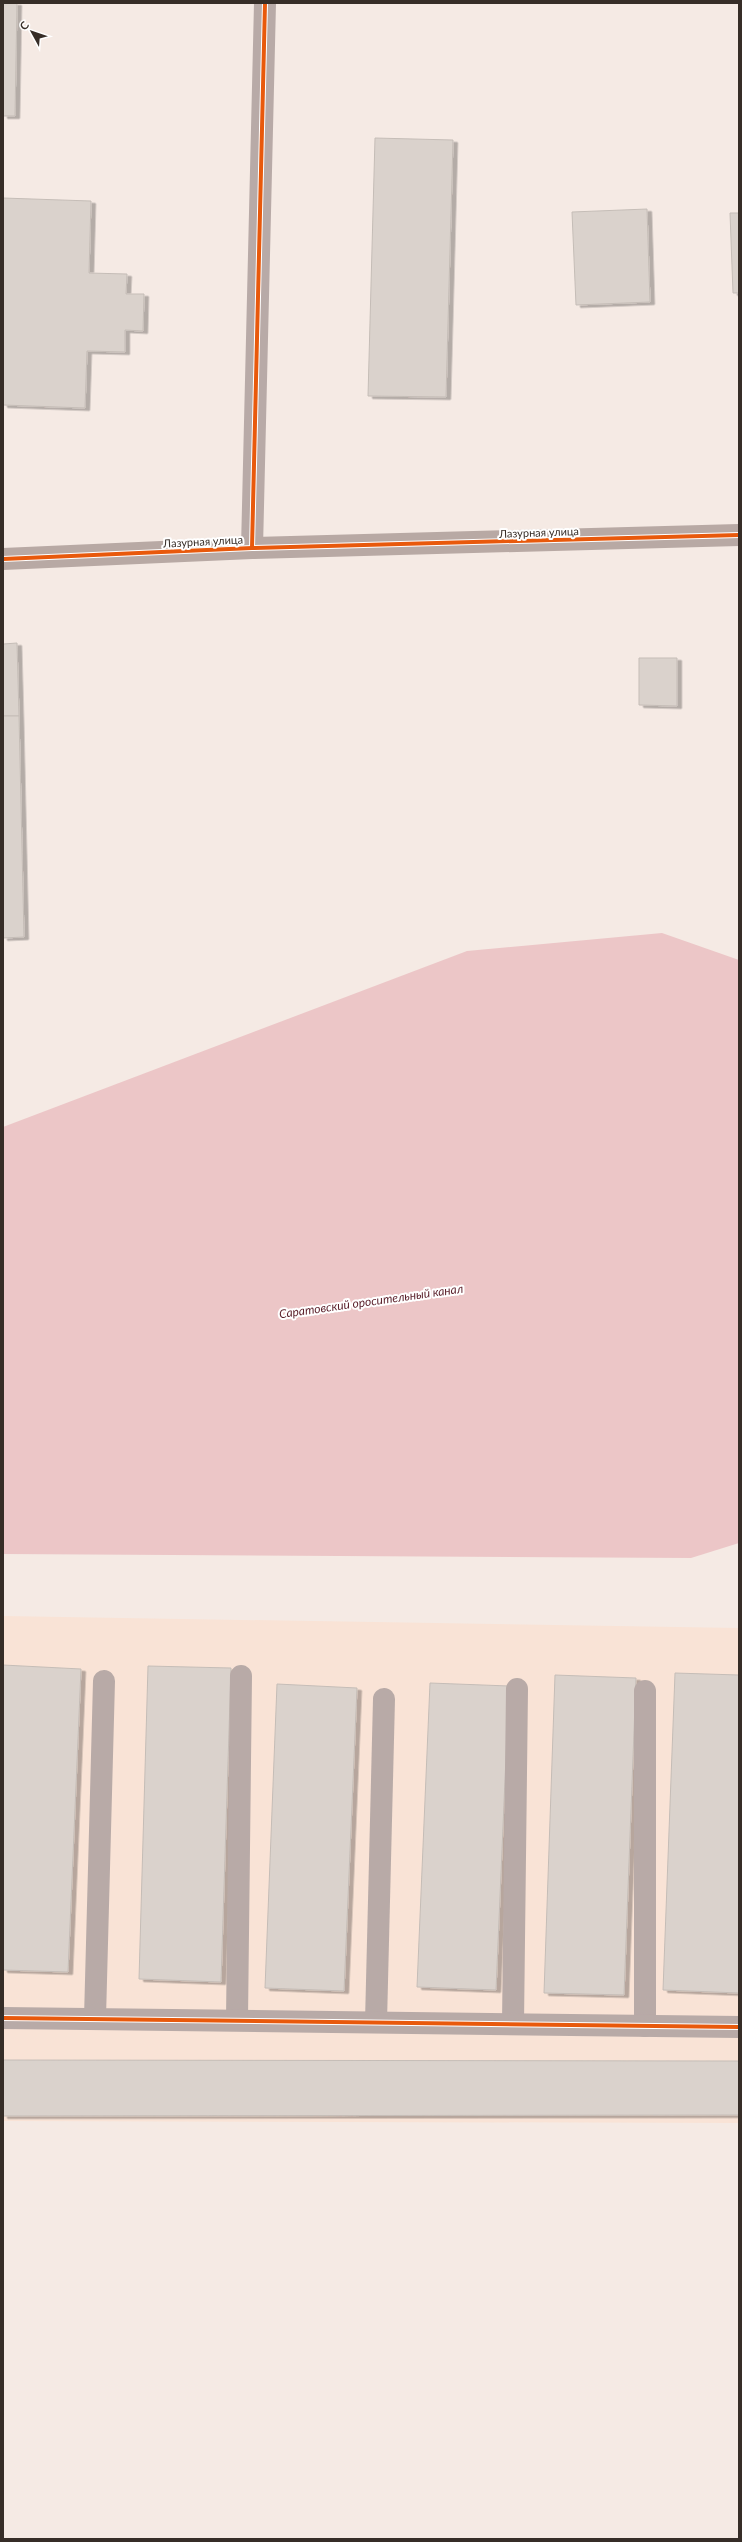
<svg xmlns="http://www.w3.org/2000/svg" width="742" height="2542" font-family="Lato,sans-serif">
<defs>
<filter id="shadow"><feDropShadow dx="4.5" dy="2.5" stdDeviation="0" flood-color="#0004"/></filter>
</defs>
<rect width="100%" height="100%" fill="#f5eae4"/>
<polygon fill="#f9e3d6" points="3,1616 739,1628 739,2123 3,2121"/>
<polygon fill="#ecc6c7" points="662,933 739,960 739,1543 691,1558 3,1554 3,1127 467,951"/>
<g fill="#dad2cc" stroke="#c5bdb7" filter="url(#shadow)">
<polygon points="3,3 17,3 15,116 3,116"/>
<polygon points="375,138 453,140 446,397 368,396"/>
<polygon points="3,198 91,201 89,273 127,274 126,294 144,294 143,331 125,330 125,352 87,351 85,408 3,405"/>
<polygon points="647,209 650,302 576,305 572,212"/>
<polygon points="730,213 739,213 739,293 733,293"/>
<polygon points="17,643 19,716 3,716 3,644"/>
<polygon points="639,658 677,658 677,706 639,705"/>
<polygon points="3,716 19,716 24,937 3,938"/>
<polygon points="3,1665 81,1669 68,1972 3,1970"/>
<polygon points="148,1666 231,1668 221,1982 139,1979"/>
<polygon points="675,1673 739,1675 739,1993 663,1990"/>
<polygon points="555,1675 636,1678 624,1995 544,1993"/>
<polygon points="430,1683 509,1686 496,1990 417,1987"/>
<polygon points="277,1684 357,1688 344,1991 265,1988"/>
<polygon points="3,2060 739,2061 739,2115 3,2116"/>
</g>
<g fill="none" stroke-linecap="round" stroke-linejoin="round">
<g stroke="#b8aaa7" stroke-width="22">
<polyline points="95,2018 104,1681"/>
<polyline points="237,2020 241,1676"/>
<polyline points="376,2022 384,1699"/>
<polyline points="513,2024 517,1689"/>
<polyline points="645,2026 645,1691"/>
</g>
<g stroke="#b8aaa7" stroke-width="22">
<polyline points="252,548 265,3"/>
<polyline points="3,2018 739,2027"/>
</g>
<polyline stroke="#b8a9a4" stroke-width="22" points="3,559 252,548 739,535"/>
<defs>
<g id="cycleway">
<polyline points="252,548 265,3"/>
<polyline points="3,559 252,548 739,535"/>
<polyline points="3,2018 739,2027"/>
</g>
</defs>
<use href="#cycleway" stroke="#fff" stroke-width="6"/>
<use href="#cycleway" stroke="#e8590c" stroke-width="4"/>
</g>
<g text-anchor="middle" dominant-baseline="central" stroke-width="4" stroke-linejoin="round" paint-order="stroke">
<g font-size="11" fill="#362d27" stroke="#fff">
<text transform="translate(539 532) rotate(-2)">Лазурная улица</text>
<text transform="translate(203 541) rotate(-3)">Лазурная улица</text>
</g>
<g font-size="12" font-style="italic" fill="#5a1f2a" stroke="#fff">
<text transform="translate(371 1301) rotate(-8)">Саратовский оросительный канал</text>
</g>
</g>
<rect width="742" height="2542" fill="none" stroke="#362d27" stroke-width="8"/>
<g transform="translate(32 32) rotate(310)" stroke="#ffffff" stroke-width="3" paint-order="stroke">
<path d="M0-3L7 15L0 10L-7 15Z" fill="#362d27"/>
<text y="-6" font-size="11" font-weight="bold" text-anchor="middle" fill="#362d27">С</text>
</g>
</svg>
